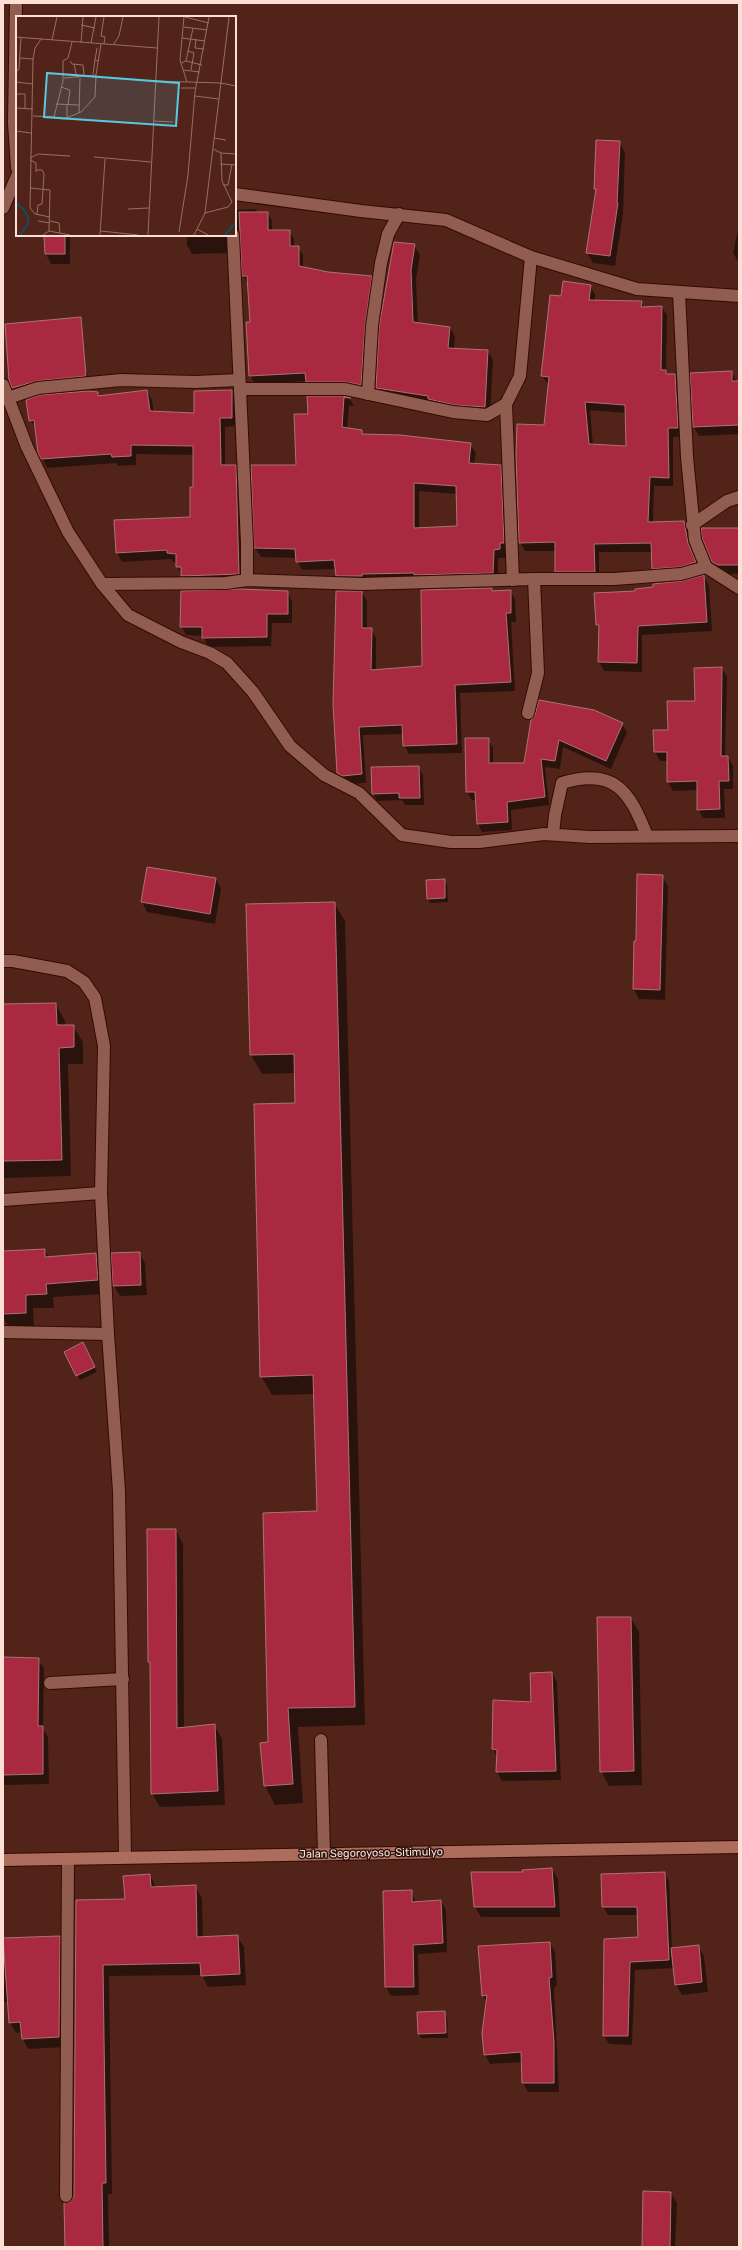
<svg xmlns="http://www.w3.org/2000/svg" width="742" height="2250" font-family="Rubik,sans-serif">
<rect width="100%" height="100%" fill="#522419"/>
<g fill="#0007" fill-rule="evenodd">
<polygon points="619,142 625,152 623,214 615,266 593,263 587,253 597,192 595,189"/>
<polygon points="256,209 258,213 268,213 272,221 272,231 289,231 294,239 294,247 298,247 303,255 303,268 328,273 371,277 376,285 365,393 312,389 307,381 255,384 250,376 251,323 248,284 243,276 241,237 238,235 230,253 192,254 187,245 187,235 235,235 235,210"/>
<polygon points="739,225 739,263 733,253"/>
<polygon points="45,235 70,235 70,264 51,264 46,254"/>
<polygon points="414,245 420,255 416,280 418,324 450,327 455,337 454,350 488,351 493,360 490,416 382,397 377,388"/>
<path d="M590 286 595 294V301L641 302 644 307H662L667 315 666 372 668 375H675L680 384 683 436 673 437V486H654L653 523 683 522 688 530 693 553 700 571 658 577 653 568 652 552H599V580H561L556 571V551H525L520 542 545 426 549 385 542 376 562 297ZM590 410 626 413 627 447 593 445Z"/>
<polygon points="85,370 91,380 18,396 10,380"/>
<polygon points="731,372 737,382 739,382 739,434 699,436 694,427"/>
<polygon points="147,391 152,400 154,412 195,414 231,391 237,400 237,426 225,427 225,466 235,466 241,475 243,582 187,585 177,567 177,562 173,562 171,559 122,562 117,553 191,518 194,488 194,455 136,454 136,465 118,466 116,463 47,468 42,458 37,429 30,420 97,393 100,397"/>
<path d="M308 398 350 399 354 406H349L347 429 361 431 364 435 470 444 476 453 474 464 500 466 506 475 509 552H505V558H498V581L342 584 337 575 336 569 302 570 296 558 261 557 255 548 297 466 309 415ZM419 491 457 494 458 527 419 529Z"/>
<polygon points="739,529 739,574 724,574 718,571 713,562"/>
<polygon points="704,576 709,586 712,631 642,635 642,672 604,671 599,662 600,630 597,625 654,588"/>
<polygon points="492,589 494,592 510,591 515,599 516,622 511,622 515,691 460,693 462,753 409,754 404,745 403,734 363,735 366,783 348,784 343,782 338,773 362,592 367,601 367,629 371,629 376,638 376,671 423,667"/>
<polygon points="287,592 292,601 292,623 272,623 271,646 208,647 203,636 186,635 181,626"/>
<polygon points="722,668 727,677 725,757 728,757 733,766 733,789 724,789 725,818 703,818 698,809 698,790 673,791 668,782 668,761 660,761 655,752 669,731 696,702"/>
<polygon points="531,720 622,724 627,732 611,769 563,747 560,769 545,767 549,805 511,810 512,830 482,832 478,824 476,800 472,800 467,792 488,739 493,748 493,764 524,764"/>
<polygon points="418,767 423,775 424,805 405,805 402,800 377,801 373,793"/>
<polygon points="148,868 216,879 221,889 215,924 147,912 142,902"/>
<polygon points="662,876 668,886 665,1000 639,999 634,989 635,942 637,942"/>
<polygon points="444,880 447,885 448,902 430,903 428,899"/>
<polygon points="334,903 345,921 365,1725 298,1727 303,1803 275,1805 265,1786 262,1743 269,1743 318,1512 315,1394 272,1395 261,1376 296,1104 295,1073 262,1074 251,1055 247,905"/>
<polygon points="56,1004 65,1021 66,1026 73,1026 83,1042 83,1064 68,1064 71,1176 3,1178 3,1005"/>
<polygon points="45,1250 49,1258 96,1254 104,1268 105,1294 53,1297 54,1308 33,1308 34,1326 9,1327 3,1318 3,1252"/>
<polygon points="139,1253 145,1263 147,1295 120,1296 114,1286 113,1254"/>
<polygon points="85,1348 97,1372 80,1380 66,1352"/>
<polygon points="148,1530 176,1530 183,1544 184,1728 214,1725 222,1739 225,1805 160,1807 152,1794 151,1666 149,1662"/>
<polygon points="631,1618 639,1632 642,1785 609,1786 601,1771"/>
<polygon points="3,1658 38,1659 44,1669 43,1729 48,1737 49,1784 3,1785"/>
<polygon points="552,1673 557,1682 561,1780 502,1781 497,1772 497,1757 493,1749 494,1701 532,1703"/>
<polygon points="552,1869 558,1879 560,1917 481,1917 475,1907"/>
<polygon points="664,1873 669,1881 672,1949 698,1946 704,1956 708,1992 682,1995 676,1985 675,1968 635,1970 632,2045 609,2044 604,2036 605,1940 639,1938 638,1915 608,1915 603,1906"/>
<polygon points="150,1875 156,1887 195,1886 202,1898 203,1938 237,1936 244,1947 246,1985 208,1987 202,1975 109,1976 112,2194 108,2194 109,2247 66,2247 65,2204 73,2201 77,1901 126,1900"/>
<polygon points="411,1891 416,1903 441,1901 446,1910 447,1952 418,1954 419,1995 391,1996 386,1987"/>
<polygon points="59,1937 65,1947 65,2047 28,2049 23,2039 22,2032 16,2033 10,2023 9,2002 3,2002 3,1948"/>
<polygon points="550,1943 555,1952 557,1986 554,1987 559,2092 528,2092 523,2083 522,2062 490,2064 485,2055 487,2003 483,1996"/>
<polygon points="444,2012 447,2017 448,2038 421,2038 419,2034"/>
<polygon points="671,2193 677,2203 675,2247 643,2247"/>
</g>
<g fill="#a92941" stroke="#ab7376" fill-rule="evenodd">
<polygon points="596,140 620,141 617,203 618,203 610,256 586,253 596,189 594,189"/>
<polygon points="239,212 268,212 268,230 290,230 290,246 299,246 299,266 328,272 372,276 365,326 361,385 345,382 306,382 305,373 249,376 246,322 250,322 247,276 242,276"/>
<polygon points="44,235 65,235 65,254 45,254"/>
<polygon points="394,242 415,244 411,270 413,322 450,327 448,348 488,350 485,407 454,405 428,399 428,396 376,388 379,327"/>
<path d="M563 281 591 285 589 300 642 301 641 307 662 306 661 370H666V374H675L678 428H668L669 478 650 477 648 522 684 521 688 543 696 562 680 567 652 569 651 543 594 544 595 572H555V542L519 543 516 455 517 424 544 425 549 377 541 376 550 295 561 296ZM585 402 625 405 626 446 589 444Z"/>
<polygon points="81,317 86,376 37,381 12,388 9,380 5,324"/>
<polygon points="732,371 732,381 739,381 739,425 693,427 690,373"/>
<polygon points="147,390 150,411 194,413 194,391 232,390 232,418 220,418 221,465 236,465 239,574 181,576 181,567 176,567 176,554 167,553 167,550 116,553 114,520 190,517 190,487 193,487 193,446 131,445 131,456 112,457 111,454 41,459 38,453 34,420 29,421 26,400 40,395 88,391 98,392 98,396"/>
<path d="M307 396H344L351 398 344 397 342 427 362 430V434L400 435 471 443 469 463 501 465 504 543H500V549L494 550 493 573 414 575V573L362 574V576H336L334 560 296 562 295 549 254 548 251 465H296L294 414H308ZM414 483 456 486 457 526 414 528Z"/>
<polygon points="701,528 739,528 739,565 718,565 712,562 702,538"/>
<polygon points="704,575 707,622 638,626 637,663 598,662 599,625 596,625 594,593 635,591 635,589 653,587 653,584 682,581"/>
<polygon points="492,588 492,591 511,590 511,613 506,613 511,682 455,685 457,744 403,746 402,725 359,727 362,774 342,776 337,773 333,704 336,591 362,591 362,628 372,628 371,670 422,666 421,590"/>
<polygon points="239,589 288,591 288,614 267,614 267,637 202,638 202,627 180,627 181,591"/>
<polygon points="722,667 721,756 728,756 729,781 719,781 720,809 697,810 697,781 667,782 667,752 654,752 653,730 668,730 667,701 695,701 694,668"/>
<polygon points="539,700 594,710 623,723 606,761 559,740 555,761 541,759 545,797 507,802 508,822 477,824 475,792 466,792 465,738 489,738 489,763 524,763 531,720 535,715"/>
<polygon points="419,766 420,798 399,798 399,793 372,794 371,767"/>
<polygon points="147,867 216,878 210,914 141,902"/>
<polygon points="637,874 663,875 660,990 633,989 634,941 636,941"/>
<polygon points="445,879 445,898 427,899 426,880"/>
<polygon points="335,902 355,1707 288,1708 293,1784 264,1786 260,1743 268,1742 263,1513 317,1511 313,1375 260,1377 254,1104 295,1103 294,1054 250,1055 246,904"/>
<polygon points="56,1003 57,1025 74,1025 74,1047 59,1048 62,1160 3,1161 3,1004"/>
<polygon points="45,1249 45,1257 96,1253 98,1280 46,1284 47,1294 26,1295 26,1313 3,1314 3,1251"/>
<polygon points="140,1252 141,1285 113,1286 111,1253"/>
<polygon points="83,1342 95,1367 76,1376 64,1352"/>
<polygon points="147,1529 176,1529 177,1728 215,1724 218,1791 151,1794 150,1662 148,1662"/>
<polygon points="597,1617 631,1617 634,1771 600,1772"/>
<polygon points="3,1657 39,1658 38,1726 43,1726 43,1774 3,1775"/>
<polygon points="552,1672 556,1771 496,1772 497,1750 492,1749 493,1700 531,1702 530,1673"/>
<polygon points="552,1868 555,1907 474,1907 471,1872 523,1872 522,1870"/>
<polygon points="665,1872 669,1960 630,1962 628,2036 603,2036 604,1939 638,1937 637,1907 602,1907 601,1874"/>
<polygon points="150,1874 151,1887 196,1885 197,1937 238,1935 240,1974 201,1976 200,1963 103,1965 106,2183 102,2183 103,2247 65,2247 64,2203 70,2202 74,2196 76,1900 125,1899 123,1876"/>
<polygon points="412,1890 412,1902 441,1900 443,1943 413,1945 414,1987 385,1987 383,1891"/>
<polygon points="60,1936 59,2037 22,2039 20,2022 9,2023 3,1938"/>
<polygon points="550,1942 552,1977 549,1978 554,2042 554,2083 522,2083 521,2052 484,2055 482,2033 487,1995 482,1996 478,1946"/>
<polygon points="699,1945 702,1982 675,1985 671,1948"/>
<polygon points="445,2011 446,2033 418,2034 417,2012"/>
<polygon points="643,2191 671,2192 670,2247 642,2247"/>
</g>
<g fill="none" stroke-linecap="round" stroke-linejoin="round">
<defs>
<g id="lane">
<polyline points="3,961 13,961 67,971 84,982 95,998 104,1046 101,1193 108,1334"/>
<polyline points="3,1200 101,1193"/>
<polyline points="3,1332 108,1334 119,1491 125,1857"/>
<polyline points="50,1683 123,1679"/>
<polyline points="321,1740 324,1854"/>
</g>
<g id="street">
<polyline points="16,3 14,123 17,168"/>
<polyline points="235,194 361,211 446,220 531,257 637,289 739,296"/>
<polyline points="3,208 17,176"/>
<polyline points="233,235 247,543 247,580"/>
<polyline points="679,293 687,457 695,540 706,567 739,588"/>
<polyline points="3,385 27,447 68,532 102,584 128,615 181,642 210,653 227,663 253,692 290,746 324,775 359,793 402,835 451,842 479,842 544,834 589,837 739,836"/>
<polyline points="240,389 345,389 453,412 487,415 506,404 520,376 531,257"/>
<polyline points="368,394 372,326 381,263 388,234 399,214"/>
<polyline points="8,398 38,388 121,380 195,382 239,380"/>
<polyline points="506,404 513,580"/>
<polyline points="692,525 727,501 739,497"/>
<polyline points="102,584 226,583 247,580 361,584 534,579 614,579 681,574 706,567"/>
<polyline points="528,713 538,673 534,579"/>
<path d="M553 834 555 815 562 783C615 767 630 792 647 836"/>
<polyline points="66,2196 68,1859"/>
</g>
<polyline id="secondary" points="3,1860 739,1847"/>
</defs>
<use href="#lane" stroke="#360a02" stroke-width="14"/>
<use href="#street" stroke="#360a02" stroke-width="14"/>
<use href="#secondary" stroke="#360a02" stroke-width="14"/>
<use href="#lane" stroke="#915d50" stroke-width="12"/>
<use href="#street" stroke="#915d50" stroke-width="12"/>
<use href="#secondary" stroke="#ad6d5d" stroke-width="12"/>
</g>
<g text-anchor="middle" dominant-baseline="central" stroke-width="3" stroke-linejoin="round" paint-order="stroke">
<g font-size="11" fill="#fddfd6" stroke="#2a1510">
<text transform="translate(371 1853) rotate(-1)">Jalan Segoroyoso-Sitimulyo</text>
</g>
</g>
<g transform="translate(16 16)">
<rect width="220" height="220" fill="#522419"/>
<path fill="none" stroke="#0d4f5d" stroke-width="2" d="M0 187 9 195 12 203V208L4 219M209 219 220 206"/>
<path fill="none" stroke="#966f65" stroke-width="1" d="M88 1 85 20 89 21 88 28M168 1 164 44 171 66M169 1 193 7M65 9 79 12M168 11 191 14M0 21 141 32M166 22 189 25M25 23 19 32 17 43 14 192 19 198 34 201M180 23 179 32 188 33M36 24 41 1M65 27 67 1M75 27 80 1M97 29 103 20 107 1M172 35 178 37 175 54M4 42 17 43M79 44 81 32M54 45 56 48 67 49 68 59M170 45 177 12M165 47 170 45 186 49M58 48 61 62M167 54 184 56M0 56 3 53 5 22M77 58 79 44 82 45M48 62 80 59 85 28M140 65 205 67 220 70M0 66 17 68M45 71 54 74 52 89M165 72H180M0 78H9V93M179 80 203 83M40 88 63 89M51 89V102M0 92 17 93M63 97 64 62M17 100 38 101 47 65V45L52 42 56 26M38 101 48 103 65 96 79 81 80 59M138 105 157 106M0 115 15 117M198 122 210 124M197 133 205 137 220 138M78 141 135 146M14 142 22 138 54 140M14 144 20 147V156M204 148 220 149M20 154H26L28 158 26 188 22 189 21 198M207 169H212L216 148M14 172 34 174 33 215M112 193 133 192M189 197 212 191 216 186 206 165 205 137M22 205 34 207M34 205 43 207 44 217M181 213 192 219M85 215 122 219M163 216 172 159 179 76 193 1M27 219 33 215 54 219M84 219 89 143M132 219 143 1M178 219 189 197 213 1"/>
<path fill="#57c9e3" fill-opacity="0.15" stroke="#57c9e3" stroke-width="2" d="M31 57 163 67 160 110 28 101Z"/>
<rect width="220" height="220" fill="none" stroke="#fddfd6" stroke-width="2"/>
</g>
<rect width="742" height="2250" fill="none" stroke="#fddfd6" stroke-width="8"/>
</svg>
